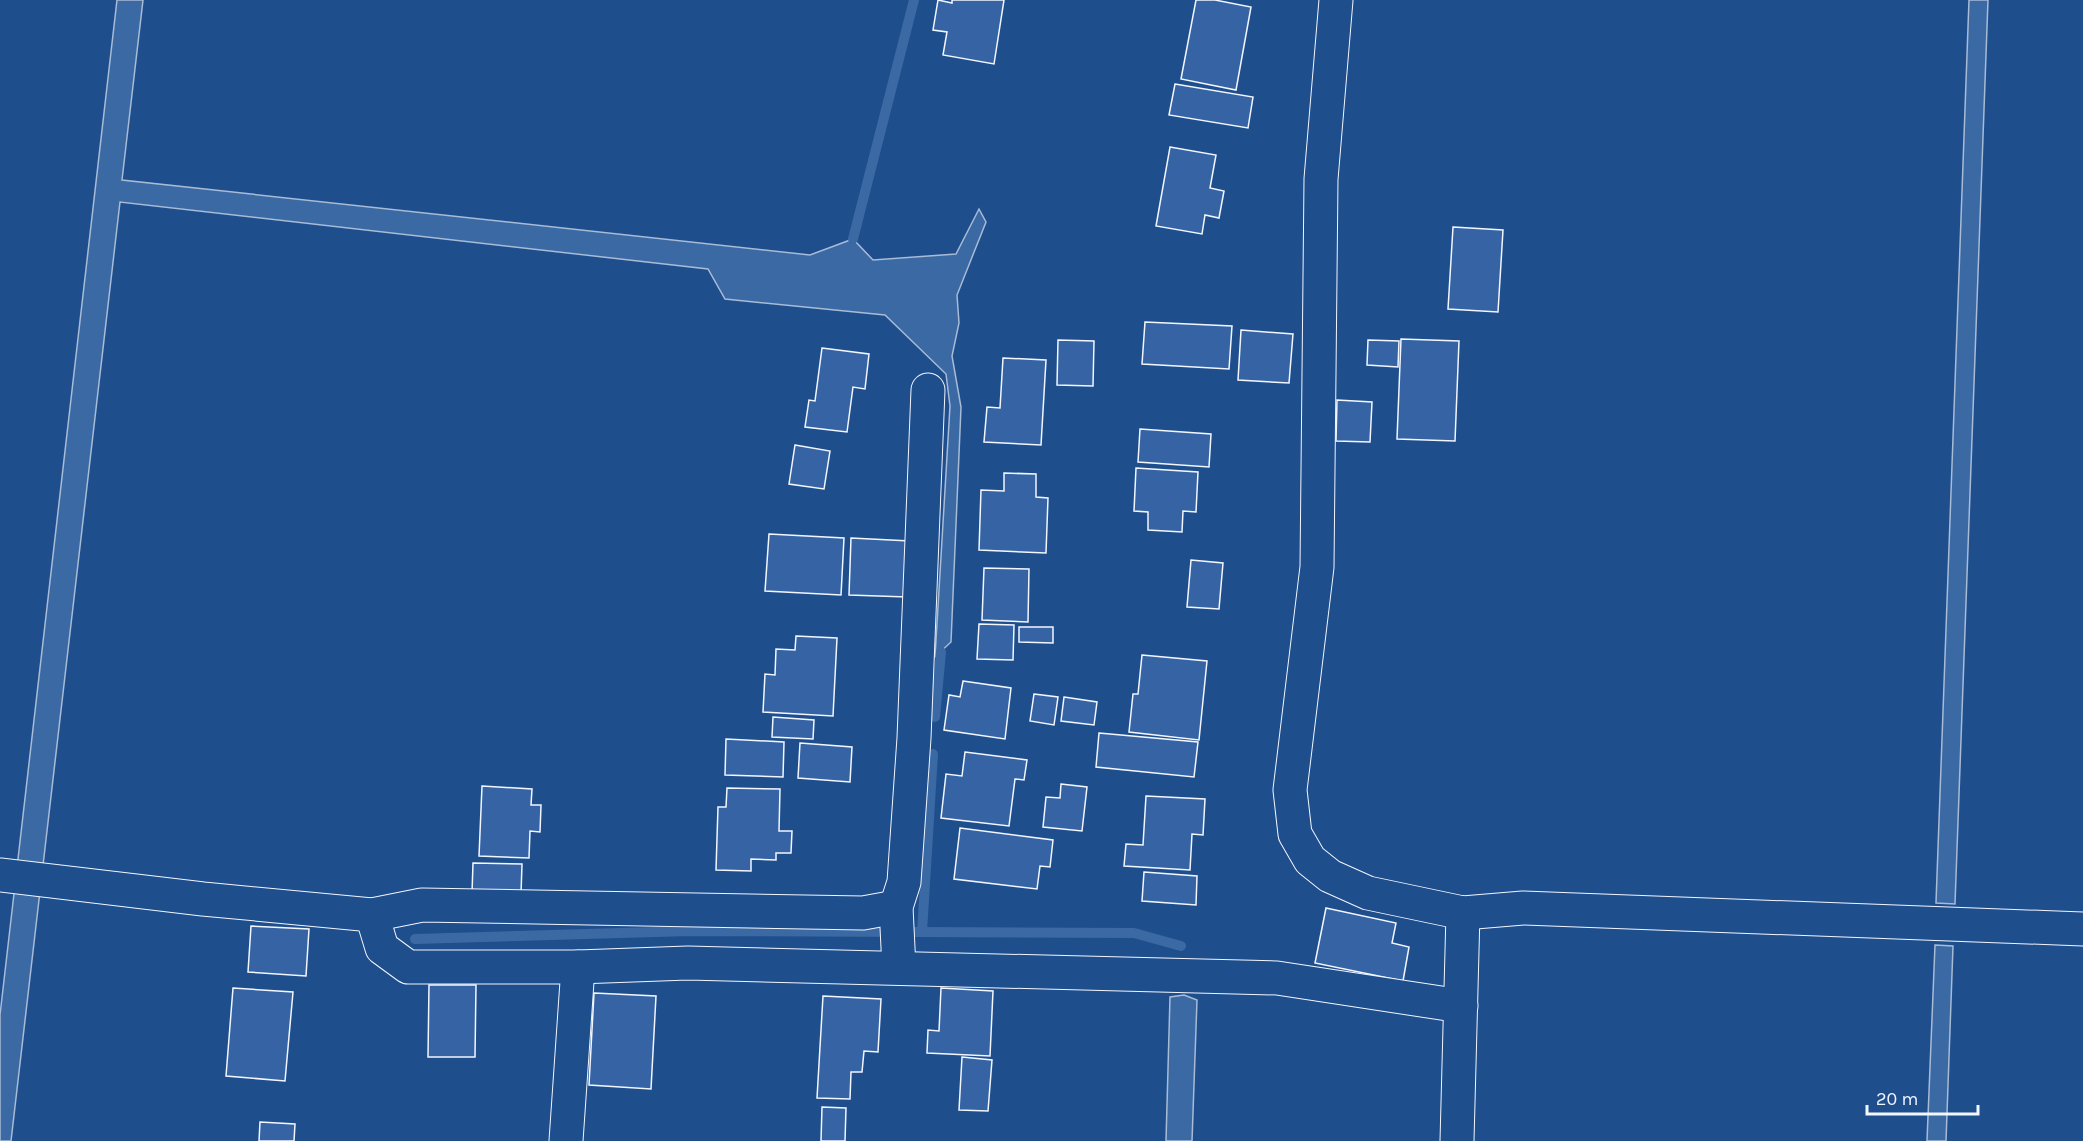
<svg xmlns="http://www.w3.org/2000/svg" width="2083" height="1141" font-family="Karla,sans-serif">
<rect width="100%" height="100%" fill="#1f4e8c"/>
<g fill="#3b69a3" stroke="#a8bbd7" stroke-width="1.5">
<polygon points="117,0 143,0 122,180 810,255 853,239 873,260 956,254 979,209 986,222 957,295 959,323 952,356 961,407 951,642 935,657 950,406 946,374 885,315 725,299 708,269 120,202 11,1141 0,1141 0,1015"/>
<polygon points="1969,0 1988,0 1955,904 1936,903"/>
<polygon points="1935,945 1953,946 1946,1141 1927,1141"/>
<polygon points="1184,995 1197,1000 1192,1141 1166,1141 1170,997"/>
</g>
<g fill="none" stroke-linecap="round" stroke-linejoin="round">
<g stroke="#3b69a3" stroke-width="10">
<polyline points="853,239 914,0"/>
<polyline points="935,717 941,652"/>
<polyline points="922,932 933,754"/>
<polyline points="415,939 690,931 1134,933 1181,946"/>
</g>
</g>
<g fill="#3563a3" stroke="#f2f6ff" stroke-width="1.5">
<polygon points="938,0 952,3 952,0 1004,0 994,64 943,55 947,32 933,30"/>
<polygon points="1196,0 1215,0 1251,7 1236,90 1181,79"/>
<polygon points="1175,84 1253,97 1248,128 1169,115"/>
<polygon points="1170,147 1216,155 1210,188 1224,191 1219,218 1205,215 1202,234 1156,226"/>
<polygon points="1453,227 1503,230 1498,312 1448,309"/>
<polygon points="1145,322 1232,326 1229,369 1142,364"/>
<polygon points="1241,330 1293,334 1289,383 1238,380"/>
<polygon points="1401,339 1459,341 1455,441 1397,439"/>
<polygon points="1058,340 1094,341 1093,386 1057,385"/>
<polygon points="1368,340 1399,341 1398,367 1367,365"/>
<polygon points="822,348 869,354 865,389 853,387 847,432 805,427 809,400 815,401"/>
<polygon points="1003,358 1046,360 1041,445 984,442 987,407 1000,408"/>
<polygon points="1337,400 1372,402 1370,442 1336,441"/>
<polygon points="1140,429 1211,434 1209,467 1138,462"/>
<polygon points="795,445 830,451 824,489 789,484"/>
<polygon points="1136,468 1198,472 1196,512 1183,511 1182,532 1148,530 1148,512 1134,511"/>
<polygon points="1004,473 1036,474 1036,497 1048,498 1046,553 979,550 981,490 1004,491"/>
<polygon points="769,534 844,538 841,595 765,591"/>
<polygon points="851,538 910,541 907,597 849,595"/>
<polygon points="1191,560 1223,563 1219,609 1187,607"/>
<polygon points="984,568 1029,569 1028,622 982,620"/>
<polygon points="979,624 1014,625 1013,660 977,659"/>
<polygon points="1019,627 1053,627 1053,643 1019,642"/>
<polygon points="796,636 837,638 833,716 763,712 765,674 775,675 776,649 795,650"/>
<polygon points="1142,655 1207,661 1199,740 1129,732 1133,694 1138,694"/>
<polygon points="963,681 1011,688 1005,739 944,730 949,695 960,697"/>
<polygon points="1034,694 1058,697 1054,725 1030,721"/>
<polygon points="1064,697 1097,702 1094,725 1061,721"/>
<polygon points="773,717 814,720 813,739 772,737"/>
<polygon points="1099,733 1198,742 1194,777 1096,767"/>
<polygon points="726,739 784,742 783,777 725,775"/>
<polygon points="800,743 852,747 850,782 798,778"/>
<polygon points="965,752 1027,760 1024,780 1015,779 1009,826 941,818 946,774 962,776"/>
<polygon points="1061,784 1087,787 1082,831 1043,827 1046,797 1060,798"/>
<polygon points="482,786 532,789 531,805 541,805 540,832 530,831 529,858 479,856"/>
<polygon points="727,788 780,789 779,831 792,831 791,853 776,853 776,860 751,859 751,871 716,870 718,807 726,807"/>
<polygon points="1146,796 1205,799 1203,835 1192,834 1190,870 1124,866 1126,844 1143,845"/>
<polygon points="960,828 1053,840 1050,867 1040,866 1037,889 954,879"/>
<polygon points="473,863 522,864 521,894 472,893"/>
<polygon points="1144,872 1197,876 1196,905 1142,901"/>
<polygon points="1326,908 1396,923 1392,943 1409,947 1403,981 1315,963"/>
<polygon points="251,926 309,929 306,976 248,972"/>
<polygon points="429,985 476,985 475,1057 428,1057"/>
<polygon points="233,988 293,992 285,1081 226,1076"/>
<polygon points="941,988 993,991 990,1056 927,1053 928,1030 939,1031"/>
<polygon points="594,993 656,996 651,1089 589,1085"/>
<polygon points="823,996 881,999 878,1052 864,1051 862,1072 851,1072 850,1099 817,1098"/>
<polygon points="962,1057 992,1060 988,1111 959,1110"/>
<polygon points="822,1107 846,1108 845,1141 821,1141"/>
<polygon points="260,1122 295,1124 294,1141 259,1141"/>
</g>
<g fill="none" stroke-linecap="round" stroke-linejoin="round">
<defs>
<g id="street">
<polyline points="1336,0 1321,179 1317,567 1290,790 1295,834 1310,860 1330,876 1368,893 1463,913 1523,908 2083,929"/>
<polyline points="0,875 203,899 372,915 382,948 408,967 578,967 688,963 1277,978 1461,1006"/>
<polyline points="372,915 422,905 863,913 896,907"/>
<polyline points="899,968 896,907 904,882 914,738 928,390"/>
<polyline points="566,1141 578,967"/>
<polyline points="1457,1141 1463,913"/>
</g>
</defs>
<use href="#street" stroke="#f2f6ff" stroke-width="35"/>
<use href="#street" stroke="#1f4e8c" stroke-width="33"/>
</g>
<path d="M1867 1105v9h111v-9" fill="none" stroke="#f2f6ff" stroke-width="3"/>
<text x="1876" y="1105" font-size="18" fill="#f2f6ff" stroke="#1f4e8c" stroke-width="4.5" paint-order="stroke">20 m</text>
</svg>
